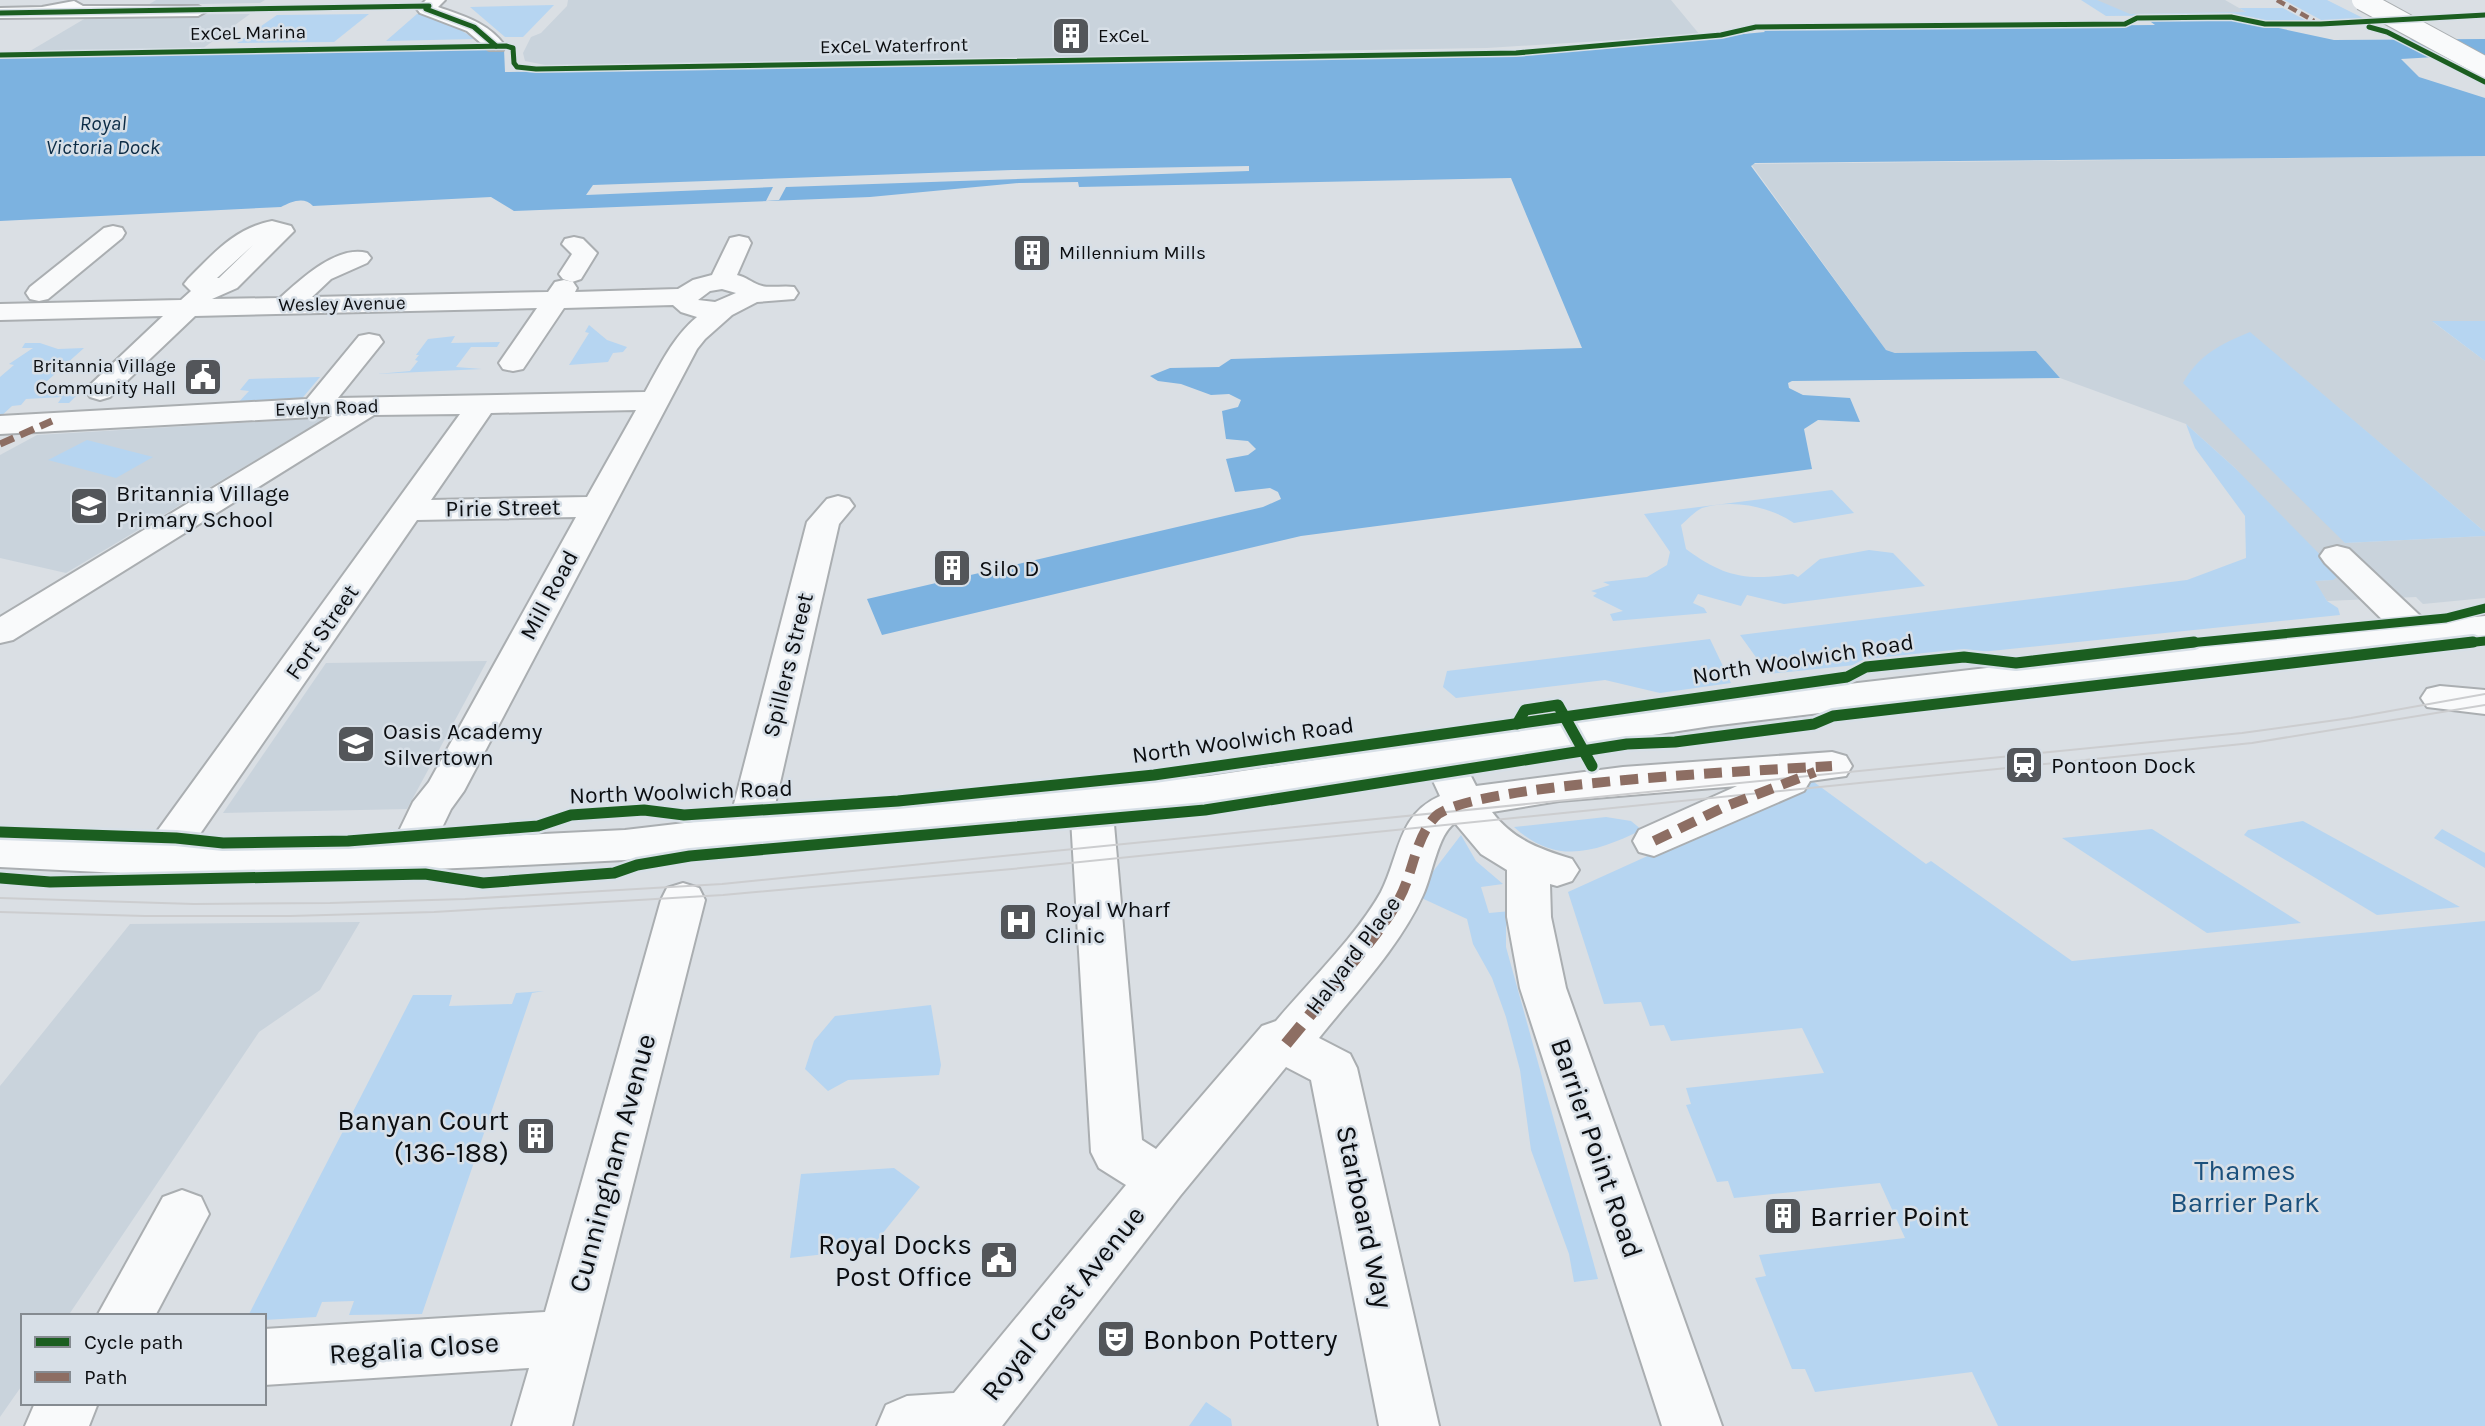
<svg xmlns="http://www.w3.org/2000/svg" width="2485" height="1426" font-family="Karla,sans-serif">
<rect width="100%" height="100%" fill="#dadfe4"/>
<g fill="#c9d3dc">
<polygon points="156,0 265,0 260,3 148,5"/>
<polygon points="568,0 1671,0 1700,35 1487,48 1310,51 1308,55 550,66 525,61 523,53 531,37 541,33 567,6"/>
<polygon points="2091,0 2225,0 2246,12 2127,14"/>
<polygon points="250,14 202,49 30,51 91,15"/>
<polygon points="2485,156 2485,321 2433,322 2485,361 2485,532 2250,333 2345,543 2485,536 2485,598 2423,604 2416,597 2327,601 2314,581 2333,580 2235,468 2186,424 2060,378 2036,351 1895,353 1886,350 1751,164"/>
<polygon points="326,418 66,573 0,558 0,455 37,435"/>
<polygon points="487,661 407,809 223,813 326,663"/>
<polygon points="360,922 320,990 259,1032 68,1316 23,1316 23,1384 0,1417 0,1086 130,924"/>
</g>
<g fill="#b6d5f1">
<polygon points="2081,0 2097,0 2130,14 2246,12 2239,8 2283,8 2307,21 2261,22 2231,15 2106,16"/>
<polygon points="2284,0 2327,0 2369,21 2323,21"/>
<polygon points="554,5 523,37 505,37 470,7"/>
<polygon points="369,14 334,42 237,43 277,15"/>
<polygon points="417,14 435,14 475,39 386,41"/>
<polygon points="2432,321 2485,321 2485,361"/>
<polygon points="589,325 607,340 627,347 623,352 613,353 608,362 569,365 589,333 585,332"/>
<path d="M2250 332 2485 532V536L2345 543 2183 383C2198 355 2221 344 2250 332Z"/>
<polygon points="455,336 451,343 500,342 497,347 471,347 456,367 482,369 377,374 410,371 418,361 415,360 419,355 416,355 428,339"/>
<polygon points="25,343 40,343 58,349 84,348 37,390 83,389 69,403 58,403 62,397 26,399 21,405 12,406 0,417 0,377 14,365 9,364 33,348 22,348"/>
<polygon points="320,377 299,402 236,405 249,391 240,390 249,379"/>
<polygon points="2186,424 2235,468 2340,575 2333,580 2315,581 2327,601 2338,608 2340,615 1768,674 1740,635 2187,580 2246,558 2245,516 2195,448"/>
<polygon points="87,440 153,457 116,478 48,460"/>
<path d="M1832 490 1854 513 1794 523C1769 506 1732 499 1702 508 1695 511 1687 520 1681 525L1686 549C1724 577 1746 581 1793 574L1798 577 1820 559 1869 550 1893 553 1925 586 1784 604 1747 595 1741 606 1698 594 1693 603 1704 608 1707 613 1613 621 1610 614 1623 611 1593 596 1597 593 1591 591 1610 585 1603 582 1647 577 1667 565 1670 552 1644 514Z"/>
<polygon points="1710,639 1731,683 1660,693 1605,680 1456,698 1443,687 1447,671"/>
<polygon points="1807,777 1926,864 1931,861 2072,961 2485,921 2485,1426 1998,1426 1972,1372 1815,1392 1805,1369 1792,1369 1755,1278 1766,1276 1759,1255 1905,1238 1880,1183 1734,1198 1728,1181 1717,1182 1686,1105 1691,1104 1686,1088 1824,1073 1802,1028 1671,1041 1664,1025 1650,1026 1641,1002 1604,1004 1568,892 1705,830"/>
<path d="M1606 817 1631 821 1642 830C1595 852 1557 866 1514 827Z"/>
<polygon points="2303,821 2460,907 2377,915 2244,835 2248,830"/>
<polygon points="2152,829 2301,923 2207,933 2062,838"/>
<polygon points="2442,829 2485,853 2485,868 2434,838"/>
<polygon points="1461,835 1476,861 1503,884 1481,887 1489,913 1511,911 1506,927 1506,947 1598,1279 1574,1282 1569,1254 1531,1150 1520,1070 1506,1017 1492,978 1473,944 1467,919 1415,895"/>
<polygon points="544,991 532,993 422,1314 349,1315 354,1301 322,1302 316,1317 264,1320 264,1316 248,1316 413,995 452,995 449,1006 512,1004 516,993"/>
<polygon points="931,1005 941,1065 939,1075 848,1080 828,1091 805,1069 814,1041 835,1016"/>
<polygon points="894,1168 920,1187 870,1249 790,1258 801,1174"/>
<polygon points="1206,1402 1231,1419 1232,1426 1189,1426"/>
</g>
<path fill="#7cb2e0" d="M2232 18 2334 40 2485 39V59L2452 56 2401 59 2419 77 2485 98V156L1755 163 1751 166 1886 350 1895 353 2036 351 2060 378 1792 381 1788 383 1789 388 1803 395 1850 398 1860 422 1818 420 1804 429 1812 469 1301 536 882 635 867 599 1263 507 1281 499 1278 492 1270 488 1235 492 1226 459 1248 455 1256 449 1248 441 1226 439 1222 411 1238 407 1241 400 1229 394 1211 395 1181 384 1158 381 1150 376 1170 368 1219 367 1231 359 1582 348 1511 178 1079 187 1078 182 1019 183 870 197 514 211 491 197 313 206C304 196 291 202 281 207L0 221V57L504 49 505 72 1518 55 1765 32 1761 28 2155 25 2147 19Z"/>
<polygon fill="#dadfe4" points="1249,166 1249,171 786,187 779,200 766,201 773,187 586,195 593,185 1012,170"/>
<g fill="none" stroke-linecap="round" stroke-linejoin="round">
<defs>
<g id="minor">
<path d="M426 0H445L438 7C464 16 489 23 505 46L503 50H489L467 31 420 13 417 9Z"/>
<polygon points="74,1 83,6 198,6 207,11 198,16 0,18 0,8 42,7"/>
<path d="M272 221 291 226 294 231 237 288 212 299 280 298C301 279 337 245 367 253L371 258 367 263 331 279 312 297 548 292 555 282 564 280 573 282 577 288 575 292 678 289 693 280 712 275 730 238 739 236 748 238 751 243 737 275C746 277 751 282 759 285 768 289 783 285 794 287L798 293 794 299 757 302 732 315 705 339 697 349 464 791 451 809 424 865 409 870 394 865 388 854 413 802 429 782 576 517 417 520 175 870 160 875 145 870 139 859 145 848 460 414 374 415 13 640 0 643V617L332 416 0 434V416L307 399 359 336 369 334 379 336 383 342 338 398 645 392C660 365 673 337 697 317L681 312 673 305 564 308 523 369 513 371 503 369 499 363 537 308 195 316 110 397 100 400 90 397 86 391 90 385 163 316 0 320V304L181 300 191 291 184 284 188 279C214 253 235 228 272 221ZM253 245 219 278H217ZM722 289 736 293 715 302 698 300 710 291ZM636 410 587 497 431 500 491 413Z"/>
<polygon points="113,226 122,228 125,233 122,238 48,299 39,301 30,299 26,293 30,287 104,228"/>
<polygon points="574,237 583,239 597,253 581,279 572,282 563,279 559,274 572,254 562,244 565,239"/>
<polygon points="838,496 849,499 854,506 839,524 769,831 763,842 748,846 733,842 727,831 807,522 827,499"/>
<polygon points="2337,546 2349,549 2431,626 2436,634 2431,642 2418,645 2405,642 2325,563 2320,556 2325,549"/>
<polygon points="2440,686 2485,690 2485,714 2427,707 2421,698 2427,689"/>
<path d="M1441 742 1455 745 1476 786 1623 767 1832 752 1846 756 1852 766 1846 776 1810 781 1804 791 1654 856 1639 852 1633 841 1639 830 1737 786 1559 801 1492 812C1513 840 1540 849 1572 859L1579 870 1572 881 1557 886 1550 884 1551 917 1566 988 1722 1426H1662L1520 988 1507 917V870L1481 854 1455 823C1438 833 1432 876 1423 895 1399 948 1355 993 1319 1038L1350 1054 1357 1068 1439 1426H1379L1311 1080 1286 1067 1180 1196 1002 1426H877L886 1405 907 1396 954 1393 1126 1185 1099 1168 1091 1152 1070 802 1076 792 1091 788 1106 792 1112 802 1142 1140 1156 1149 1262 1026 1276 1021C1308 983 1358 934 1381 892 1400 855 1397 815 1440 796L1421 755 1427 745Z"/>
<polygon points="683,883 699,888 705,900 572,1426 512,1426 529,1368 264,1385 264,1329 545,1312 661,900 667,888"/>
<polygon points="182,1190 201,1197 209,1214 155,1316 97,1316 163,1197"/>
<polygon points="35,1403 98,1403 89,1426 25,1426"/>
</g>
<polygon id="major" points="2485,616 2485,638 2168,671 1711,726 1209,804 944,832 736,847 625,860 481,867 314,874 160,875 0,867 0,837 160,843 314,842 481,837 625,830 736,817 944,802 1209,776 1711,700 2168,647"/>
</defs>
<use href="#minor" stroke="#aaaeb1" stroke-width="4"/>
<use href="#major" stroke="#aaaeb1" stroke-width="4"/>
<use href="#minor" fill="#f9fafb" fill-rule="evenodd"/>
<use href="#major" fill="#f9fafb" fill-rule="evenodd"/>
<g stroke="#cccdcf" stroke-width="2">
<polyline points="0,898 194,904 330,903 465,899 722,884 2242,733 2351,718 2485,694"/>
<polyline points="0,912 145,916 290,916 434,912 723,895 1012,869 2252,743 2485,705"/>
</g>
<defs>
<polyline id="major-bridge" points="2362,0 2485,67"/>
</defs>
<use href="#major-bridge" stroke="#aaaeb1" stroke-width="22" stroke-linecap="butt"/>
<use href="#major-bridge" stroke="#f9fafb" stroke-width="20"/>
<polyline stroke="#8d6e63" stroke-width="4.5" stroke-dasharray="9 4.5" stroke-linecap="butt" points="2277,0 2314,21"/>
<polyline stroke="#8d6e63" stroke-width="7" stroke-dasharray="15 7" stroke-linecap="butt" points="0,444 52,421"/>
<g stroke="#8d6e63" stroke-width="10" stroke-dasharray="18 10" stroke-linecap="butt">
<polyline points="1654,841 1724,807 1815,772"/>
<path d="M1332 988C1355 960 1382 931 1399 899 1413 874 1415 838 1435 817 1466 783 1771 770 1832 766"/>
</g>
<polyline stroke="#8d6e63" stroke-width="12" stroke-dasharray="24 12" stroke-linecap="butt" points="1286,1044 1334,986"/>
<defs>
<g id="cycleway-far2">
<polyline points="0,13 429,6 426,9 474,27 496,46"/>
<polyline points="2369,27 2387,32 2485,82"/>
<polyline points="0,55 506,46 513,48 514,63 517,67 536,69 1516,53 1721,35 1756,27 2125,24 2137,18 2231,17 2265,24 2321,24 2485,15"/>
</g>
<g id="cycleway-far1">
<polyline points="2179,644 2446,618 2485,608"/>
<polyline points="2458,644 2485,641"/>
</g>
<g id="cycleway">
<polyline points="1517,724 1525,710 1558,705 1592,766"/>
<polyline points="0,832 176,838 223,843 348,841 538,826 571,815 644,810 684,815 898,801 1154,775 1847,677 1866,667 1964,657 2016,663 2194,642"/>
<polyline points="0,878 50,882 425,874 483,883 614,873 637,865 690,856 1205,810 1627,744 1675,742 1814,724 1833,716 2473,642"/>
</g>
</defs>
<use href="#cycleway-far2" stroke="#d7dfe7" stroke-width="8"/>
<use href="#cycleway-far1" stroke="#d7dfe7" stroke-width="12"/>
<use href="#cycleway" stroke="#d7dfe7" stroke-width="16"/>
<use href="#cycleway-far2" stroke="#1b5e20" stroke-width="5"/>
<use href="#cycleway-far1" stroke="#1b5e20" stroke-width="9"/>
<use href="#cycleway" stroke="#1b5e20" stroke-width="11"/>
</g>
<defs>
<symbol id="building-square" viewBox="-11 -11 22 22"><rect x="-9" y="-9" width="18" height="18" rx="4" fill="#53565a" stroke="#d7dfe7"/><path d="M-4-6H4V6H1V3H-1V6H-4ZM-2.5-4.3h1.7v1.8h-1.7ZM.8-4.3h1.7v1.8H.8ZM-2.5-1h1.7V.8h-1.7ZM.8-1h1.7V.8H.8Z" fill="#fff"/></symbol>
<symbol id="civic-square" viewBox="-11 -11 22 22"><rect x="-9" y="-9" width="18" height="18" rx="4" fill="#53565a" stroke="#d7dfe7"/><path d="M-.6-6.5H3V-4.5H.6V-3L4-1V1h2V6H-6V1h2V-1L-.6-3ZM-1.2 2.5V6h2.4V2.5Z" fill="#fff"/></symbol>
<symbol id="school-square" viewBox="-11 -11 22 22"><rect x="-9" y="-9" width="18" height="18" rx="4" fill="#53565a" stroke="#d7dfe7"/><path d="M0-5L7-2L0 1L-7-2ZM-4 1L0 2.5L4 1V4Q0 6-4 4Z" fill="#fff"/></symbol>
<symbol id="station-square" viewBox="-11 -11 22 22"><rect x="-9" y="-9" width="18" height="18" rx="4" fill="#53565a" stroke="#d7dfe7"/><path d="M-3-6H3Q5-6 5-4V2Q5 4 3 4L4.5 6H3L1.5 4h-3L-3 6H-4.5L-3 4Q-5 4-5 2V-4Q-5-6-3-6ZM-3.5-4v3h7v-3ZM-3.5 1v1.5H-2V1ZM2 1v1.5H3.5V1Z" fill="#fff"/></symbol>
<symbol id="hospital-square" viewBox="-11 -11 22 22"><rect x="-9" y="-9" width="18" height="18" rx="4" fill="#53565a" stroke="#d7dfe7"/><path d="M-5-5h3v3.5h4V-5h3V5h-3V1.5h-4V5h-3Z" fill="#fff"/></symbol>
<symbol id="theatre-square" viewBox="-11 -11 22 22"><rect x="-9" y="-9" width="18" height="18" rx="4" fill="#53565a" stroke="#d7dfe7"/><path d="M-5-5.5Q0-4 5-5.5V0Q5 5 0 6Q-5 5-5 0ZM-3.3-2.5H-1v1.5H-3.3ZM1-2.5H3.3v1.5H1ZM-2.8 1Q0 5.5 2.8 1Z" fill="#fff"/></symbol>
</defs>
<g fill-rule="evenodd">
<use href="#building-square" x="1049" y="14" width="44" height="44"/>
<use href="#building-square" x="1010" y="231" width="44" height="44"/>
<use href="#civic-square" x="181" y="355" width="44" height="44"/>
<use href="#school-square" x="67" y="484" width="44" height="44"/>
<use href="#building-square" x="930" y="546" width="44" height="44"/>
<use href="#school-square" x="334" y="722" width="44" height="44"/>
<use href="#station-square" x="2002" y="743" width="44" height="44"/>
<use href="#hospital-square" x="996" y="900" width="44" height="44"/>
<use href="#building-square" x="514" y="1114" width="44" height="44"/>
<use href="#building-square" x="1761" y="1194" width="44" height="44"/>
<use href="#civic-square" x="977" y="1238" width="44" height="44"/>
<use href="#theatre-square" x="1094" y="1317" width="44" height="44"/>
</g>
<g text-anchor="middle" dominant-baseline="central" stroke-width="5" stroke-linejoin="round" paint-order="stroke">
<g font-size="19" fill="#0b0d10" stroke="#d7dfe7">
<text transform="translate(248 33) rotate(-1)">ExCeL Marina</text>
<text transform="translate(894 46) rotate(-1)">ExCeL Waterfront</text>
<text transform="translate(342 304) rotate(-1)">Wesley Avenue</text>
<text transform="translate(327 408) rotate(-2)">Evelyn Road</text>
</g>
<g font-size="19" fill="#0b0d10" stroke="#d7dfe7" text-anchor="start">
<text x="1098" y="36">ExCeL</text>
<text x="1059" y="253">Millennium Mills</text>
<text x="176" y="366" text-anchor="end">Britannia Village<tspan x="176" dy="22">Community Hall</tspan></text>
</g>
<g font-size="21" font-style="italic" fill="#0b2b45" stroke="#d7dfe7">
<text x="103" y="123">Royal<tspan x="103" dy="24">Victoria Dock</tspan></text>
</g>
<g font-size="23" fill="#0b0d10" stroke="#d7dfe7" text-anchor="start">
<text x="116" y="493">Britannia Village<tspan x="116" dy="26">Primary School</tspan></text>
<text x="979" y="568">Silo D</text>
<text x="383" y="731">Oasis Academy<tspan x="383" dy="26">Silvertown</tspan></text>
<text x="2051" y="765">Pontoon Dock</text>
<text x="1045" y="909">Royal Wharf<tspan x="1045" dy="26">Clinic</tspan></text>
</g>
<g font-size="23" fill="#0b0d10" stroke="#d7dfe7">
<text transform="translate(503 508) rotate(-1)">Pirie Street</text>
<text transform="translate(549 595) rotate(-62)">Mill Road</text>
<text transform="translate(322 632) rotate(-55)">Fort Street</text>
<text transform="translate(1803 659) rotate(-9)">North Woolwich Road</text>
<text transform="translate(788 665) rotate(-76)">Spillers Street</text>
<text transform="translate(1243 740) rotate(-8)">North Woolwich Road</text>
<text transform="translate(681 792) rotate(-2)">North Woolwich Road</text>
<text transform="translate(1353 955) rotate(-53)">Halyard Place</text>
</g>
<g font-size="28" fill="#0b0d10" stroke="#d7dfe7" text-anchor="end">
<text x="509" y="1120">Banyan Court<tspan x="509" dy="32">(136-188)</tspan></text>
<text x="1810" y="1216" text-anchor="start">Barrier Point</text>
<text x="972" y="1244">Royal Docks<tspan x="972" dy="32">Post Office</tspan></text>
<text x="1143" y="1339" text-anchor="start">Bonbon Pottery</text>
</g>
<g font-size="28" fill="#0b0d10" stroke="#d7dfe7">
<text transform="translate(1597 1148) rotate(71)">Barrier Point Road</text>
<text transform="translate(612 1163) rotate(-75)">Cunningham Avenue</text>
<text transform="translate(1365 1217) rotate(78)">Starboard Way</text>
<text transform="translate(1063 1303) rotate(-51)">Royal Crest Avenue</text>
<text transform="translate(414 1348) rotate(-4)">Regalia Close</text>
</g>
<g font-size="28" fill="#1b507c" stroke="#d7dfe7">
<text x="2245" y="1170">Thames<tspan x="2245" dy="32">Barrier Park</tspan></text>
</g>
</g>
<rect x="21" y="1314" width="245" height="91" fill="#d7dfe7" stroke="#858b91" stroke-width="2"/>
<rect x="35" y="1337" width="35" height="10" fill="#1b5e20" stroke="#858b91" stroke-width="2"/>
<text x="84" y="1349" font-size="21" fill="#0b0d10">Cycle path</text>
<rect x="35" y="1372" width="35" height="10" fill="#8d6e63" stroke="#858b91" stroke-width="2"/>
<text x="84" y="1384" font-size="21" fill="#0b0d10">Path</text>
</svg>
